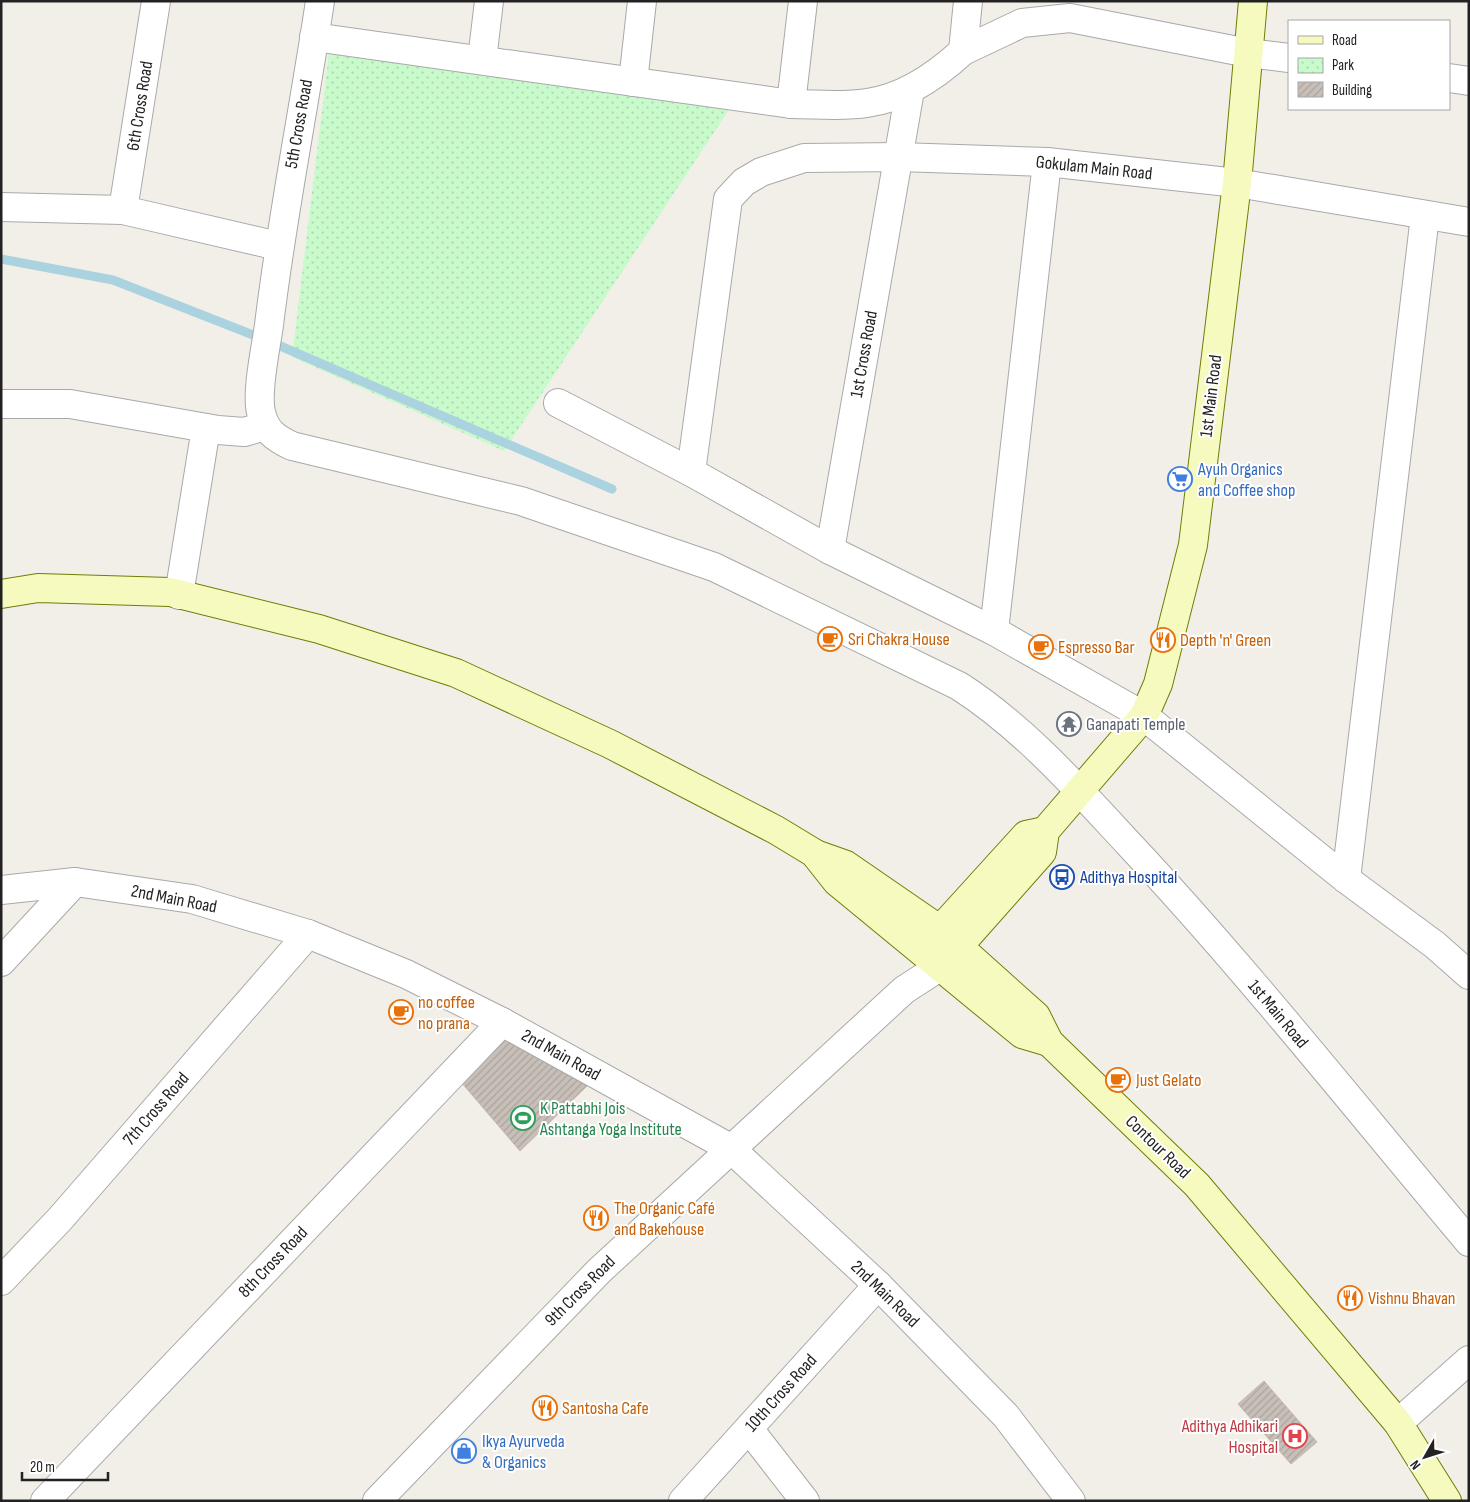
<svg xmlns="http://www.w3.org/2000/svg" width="1470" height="1502" font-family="'Sofia Sans Condensed',sans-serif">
<defs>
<pattern id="park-dots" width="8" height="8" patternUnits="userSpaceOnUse" patternTransform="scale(1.25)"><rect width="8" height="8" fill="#c8facc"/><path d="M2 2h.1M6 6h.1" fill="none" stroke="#acd6af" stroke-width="1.8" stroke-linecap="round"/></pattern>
<pattern id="building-hatch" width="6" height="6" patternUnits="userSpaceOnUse" patternTransform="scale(1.25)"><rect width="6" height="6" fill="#c7bfb8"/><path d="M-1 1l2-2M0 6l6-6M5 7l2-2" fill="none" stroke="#aba49e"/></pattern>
</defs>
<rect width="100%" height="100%" fill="#f2efe9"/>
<polygon fill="url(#park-dots)" points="329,53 730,108 504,451 292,357"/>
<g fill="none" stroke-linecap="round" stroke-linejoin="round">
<polyline stroke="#aad3df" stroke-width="9" points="1,259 113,280 271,342 612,489"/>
</g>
<g fill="url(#building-hatch)" stroke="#c4b6ab">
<polygon points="511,1033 588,1085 520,1151 461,1082"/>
<polygon points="1264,1381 1317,1442 1291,1464 1238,1404"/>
</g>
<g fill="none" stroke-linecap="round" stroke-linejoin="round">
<defs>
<g id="minor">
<path d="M320 1C304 109 282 216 269 325 266 347 256 392 261 412 265 431 275 438 292 446L521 501 714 567 959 686C1023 727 1076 787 1128 843 1247 970 1356 1108 1469 1242"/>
<path d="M314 37 791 104C816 104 843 107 867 103 904 98 937 75 963 51L968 1"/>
<polyline points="963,51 1022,23 1070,18 1248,53 1289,58"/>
<polyline points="482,60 489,1"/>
<polyline points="1449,78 1469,81"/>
<polyline points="633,82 642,1"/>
<polyline points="791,104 803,1"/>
<polyline points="1,207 123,210 278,246"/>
<polyline points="123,210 156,1"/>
<polyline points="558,403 691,472 830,550 994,631 1144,716 1346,879 1435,945 1469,975"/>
<polyline points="1,404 70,404 218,430 244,432 265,426"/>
<polyline points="691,472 728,199 744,182 761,172 804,158 899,157 1047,162 1237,183 1469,222"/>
<polyline points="830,550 910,90"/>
<polyline points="179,595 206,428"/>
<polyline points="994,631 1047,162"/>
<polyline points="1346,879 1425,216"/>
<polyline points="1,890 75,882 192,899 308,934 406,974 502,1022 730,1148 878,1285 1006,1416 1071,1501"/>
<polyline points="1,962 75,882"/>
<polyline points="1,1281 60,1219 308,934"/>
<polyline points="1398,1423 1469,1360"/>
<polyline points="749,1429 805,1501"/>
<polyline points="45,1501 502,1022"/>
<polyline points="377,1501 599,1271 904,990 941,966"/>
<polyline points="683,1501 878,1285"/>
</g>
<g id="secondary">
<polyline points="1,594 38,588 170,592 319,629 456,673 610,744 776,830 814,853 837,882 1022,1034 1049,1042"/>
<polyline points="815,854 846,865 939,929 1036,1016 1049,1042 1197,1185 1398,1423 1447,1501"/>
<polyline points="927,944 1026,835 1045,831"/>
<polyline points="941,966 1042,852 1045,831 1144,716 1158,684 1193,545 1237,183 1253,1"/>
</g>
</defs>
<use href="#minor" stroke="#a9a9a9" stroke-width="30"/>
<use href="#secondary" stroke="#707d05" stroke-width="30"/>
<use href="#minor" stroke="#fff" stroke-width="28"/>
<use href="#secondary" stroke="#f7fabf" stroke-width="28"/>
</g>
<defs>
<symbol id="supermarket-ring" viewBox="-11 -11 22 22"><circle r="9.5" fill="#fff" stroke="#3f7fe0" stroke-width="1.5"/><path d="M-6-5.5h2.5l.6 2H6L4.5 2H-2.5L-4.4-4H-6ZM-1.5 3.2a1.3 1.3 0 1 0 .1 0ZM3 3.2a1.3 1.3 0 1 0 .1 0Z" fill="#3f7fe0"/></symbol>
<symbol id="cafe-ring" viewBox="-11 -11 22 22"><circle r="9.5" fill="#fff" stroke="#e8710a" stroke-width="1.5"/><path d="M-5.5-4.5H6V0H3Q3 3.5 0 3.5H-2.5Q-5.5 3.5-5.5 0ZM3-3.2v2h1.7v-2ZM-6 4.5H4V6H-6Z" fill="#e8710a"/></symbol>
<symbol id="restaurant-ring" viewBox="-11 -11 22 22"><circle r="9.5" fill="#fff" stroke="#e8710a" stroke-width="1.5"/><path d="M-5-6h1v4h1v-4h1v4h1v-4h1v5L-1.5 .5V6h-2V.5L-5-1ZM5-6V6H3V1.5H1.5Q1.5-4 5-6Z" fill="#e8710a"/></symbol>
<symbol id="temple-ring" viewBox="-11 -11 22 22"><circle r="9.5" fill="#fff" stroke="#6b7280" stroke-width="1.5"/><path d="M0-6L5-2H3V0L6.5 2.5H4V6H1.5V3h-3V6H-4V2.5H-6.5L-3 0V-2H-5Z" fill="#6b7280"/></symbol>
<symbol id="bus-ring" viewBox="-11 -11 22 22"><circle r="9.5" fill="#fff" stroke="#1a4fb4" stroke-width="1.5"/><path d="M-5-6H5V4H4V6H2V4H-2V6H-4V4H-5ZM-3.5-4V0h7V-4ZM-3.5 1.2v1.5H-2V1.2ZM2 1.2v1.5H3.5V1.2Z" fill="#1a4fb4"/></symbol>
<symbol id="stadium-ring" viewBox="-11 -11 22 22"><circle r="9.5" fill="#fff" stroke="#2e9e5b" stroke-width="1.5"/><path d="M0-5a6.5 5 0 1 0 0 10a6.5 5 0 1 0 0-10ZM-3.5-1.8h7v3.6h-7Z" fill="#2e9e5b"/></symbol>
<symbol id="hospital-ring" viewBox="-11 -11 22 22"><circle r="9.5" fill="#fff" stroke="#e0444e" stroke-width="1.5"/><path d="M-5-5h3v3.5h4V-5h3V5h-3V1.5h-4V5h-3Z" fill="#e0444e"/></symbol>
<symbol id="shop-ring" viewBox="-11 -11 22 22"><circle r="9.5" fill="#fff" stroke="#3f7fe0" stroke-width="1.5"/><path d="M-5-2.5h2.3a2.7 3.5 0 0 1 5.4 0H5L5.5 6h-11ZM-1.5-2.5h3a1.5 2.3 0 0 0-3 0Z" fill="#3f7fe0"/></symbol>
</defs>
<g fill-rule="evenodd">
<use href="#supermarket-ring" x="1166" y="465" width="28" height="28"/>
<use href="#cafe-ring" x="816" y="625" width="28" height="28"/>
<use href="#restaurant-ring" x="1149" y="626" width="28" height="28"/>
<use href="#cafe-ring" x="1027" y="633" width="28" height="28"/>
<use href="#temple-ring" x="1055" y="710" width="28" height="28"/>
<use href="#bus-ring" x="1048" y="863" width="28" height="28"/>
<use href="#cafe-ring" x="387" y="998" width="28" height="28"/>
<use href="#cafe-ring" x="1104" y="1066" width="28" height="28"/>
<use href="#stadium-ring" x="509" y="1104" width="28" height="28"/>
<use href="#restaurant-ring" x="582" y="1204" width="28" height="28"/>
<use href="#restaurant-ring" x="1336" y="1284" width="28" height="28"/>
<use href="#restaurant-ring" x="531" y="1394" width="28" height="28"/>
<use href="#hospital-ring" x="1281" y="1422" width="28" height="28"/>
<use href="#shop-ring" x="450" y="1437" width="28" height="28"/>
</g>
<g text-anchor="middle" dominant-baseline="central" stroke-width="4" stroke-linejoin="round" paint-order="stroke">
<g font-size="18" fill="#222" stroke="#fff">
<text transform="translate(140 106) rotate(-81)">6th Cross Road</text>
<text transform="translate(299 124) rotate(-80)">5th Cross Road</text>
<text transform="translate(1094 168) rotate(6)">Gokulam Main Road</text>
<text transform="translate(864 354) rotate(-80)">1st Cross Road</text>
<text transform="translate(1211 396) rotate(-83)">1st Main Road</text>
<text transform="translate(174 899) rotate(11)">2nd Main Road</text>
<text transform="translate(1278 1014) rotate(50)">1st Main Road</text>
<text transform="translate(561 1055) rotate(29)">2nd Main Road</text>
<text transform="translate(156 1109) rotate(-49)">7th Cross Road</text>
<text transform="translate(1158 1147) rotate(44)">Contour Road</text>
<text transform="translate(273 1262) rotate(-46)">8th Cross Road</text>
<text transform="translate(580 1291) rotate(-45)">9th Cross Road</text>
<text transform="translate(885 1294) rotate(44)">2nd Main Road</text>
<text transform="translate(781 1393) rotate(-48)">10th Cross Road</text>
</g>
<g font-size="18" fill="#366cbe" stroke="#fff" text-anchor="start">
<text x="1198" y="469">Ayuh Organics<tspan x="1198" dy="21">and Coffee shop</tspan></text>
<text x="482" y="1441">Ikya Ayurveda<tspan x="482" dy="21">&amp; Organics</tspan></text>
</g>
<g font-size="18" fill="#c56008" stroke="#fff" text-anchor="start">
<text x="848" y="639">Sri Chakra House</text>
<text x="1180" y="640">Depth 'n' Green</text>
<text x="1058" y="647">Espresso Bar</text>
<text x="418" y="1002">no coffee<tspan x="418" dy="21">no prana</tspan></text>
<text x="1136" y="1080">Just Gelato</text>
<text x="614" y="1208">The Organic Café<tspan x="614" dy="21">and Bakehouse</tspan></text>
<text x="1368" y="1298">Vishnu Bhavan</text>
<text x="562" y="1408">Santosha Cafe</text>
</g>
<g font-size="18" fill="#5b616d" stroke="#fff" text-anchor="start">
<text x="1086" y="724">Ganapati Temple</text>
</g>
<g font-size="18" fill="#164399" stroke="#fff" text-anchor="start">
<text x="1080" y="877">Adithya Hospital</text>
</g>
<g font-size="18" fill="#27864d" stroke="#fff" text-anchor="start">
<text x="540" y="1108">K Pattabhi Jois<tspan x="540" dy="21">Ashtanga Yoga Institute</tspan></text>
</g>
<g font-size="18" fill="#be3a42" stroke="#fff" text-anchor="end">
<text x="1278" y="1426">Adithya Adhikari<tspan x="1278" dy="21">Hospital</tspan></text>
</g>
</g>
<rect width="1470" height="1502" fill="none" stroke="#222222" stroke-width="5"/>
<rect x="1288" y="20" width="162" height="90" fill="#ffffff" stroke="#a7a7a7"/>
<rect x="1298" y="36" width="25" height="8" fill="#f7fabf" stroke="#a7a7a7"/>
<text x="1332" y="45" font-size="15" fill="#222222">Road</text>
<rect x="1298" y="58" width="25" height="15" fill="url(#park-dots)" stroke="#a7a7a7"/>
<text x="1332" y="70" font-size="15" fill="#222222">Park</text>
<rect x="1298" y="82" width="25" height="15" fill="url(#building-hatch)" stroke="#a7a7a7"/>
<text x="1332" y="95" font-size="15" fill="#222222">Building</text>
<g transform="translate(1425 1457) rotate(231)" stroke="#ffffff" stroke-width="4" paint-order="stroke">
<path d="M0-4L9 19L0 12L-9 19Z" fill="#222222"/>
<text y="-8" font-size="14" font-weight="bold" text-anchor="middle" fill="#222222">N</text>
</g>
<path d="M22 1472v8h86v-8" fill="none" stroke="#222222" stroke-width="2.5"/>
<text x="30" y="1472" font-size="15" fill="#222222" stroke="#ffffff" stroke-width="4" paint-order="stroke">20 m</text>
</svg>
